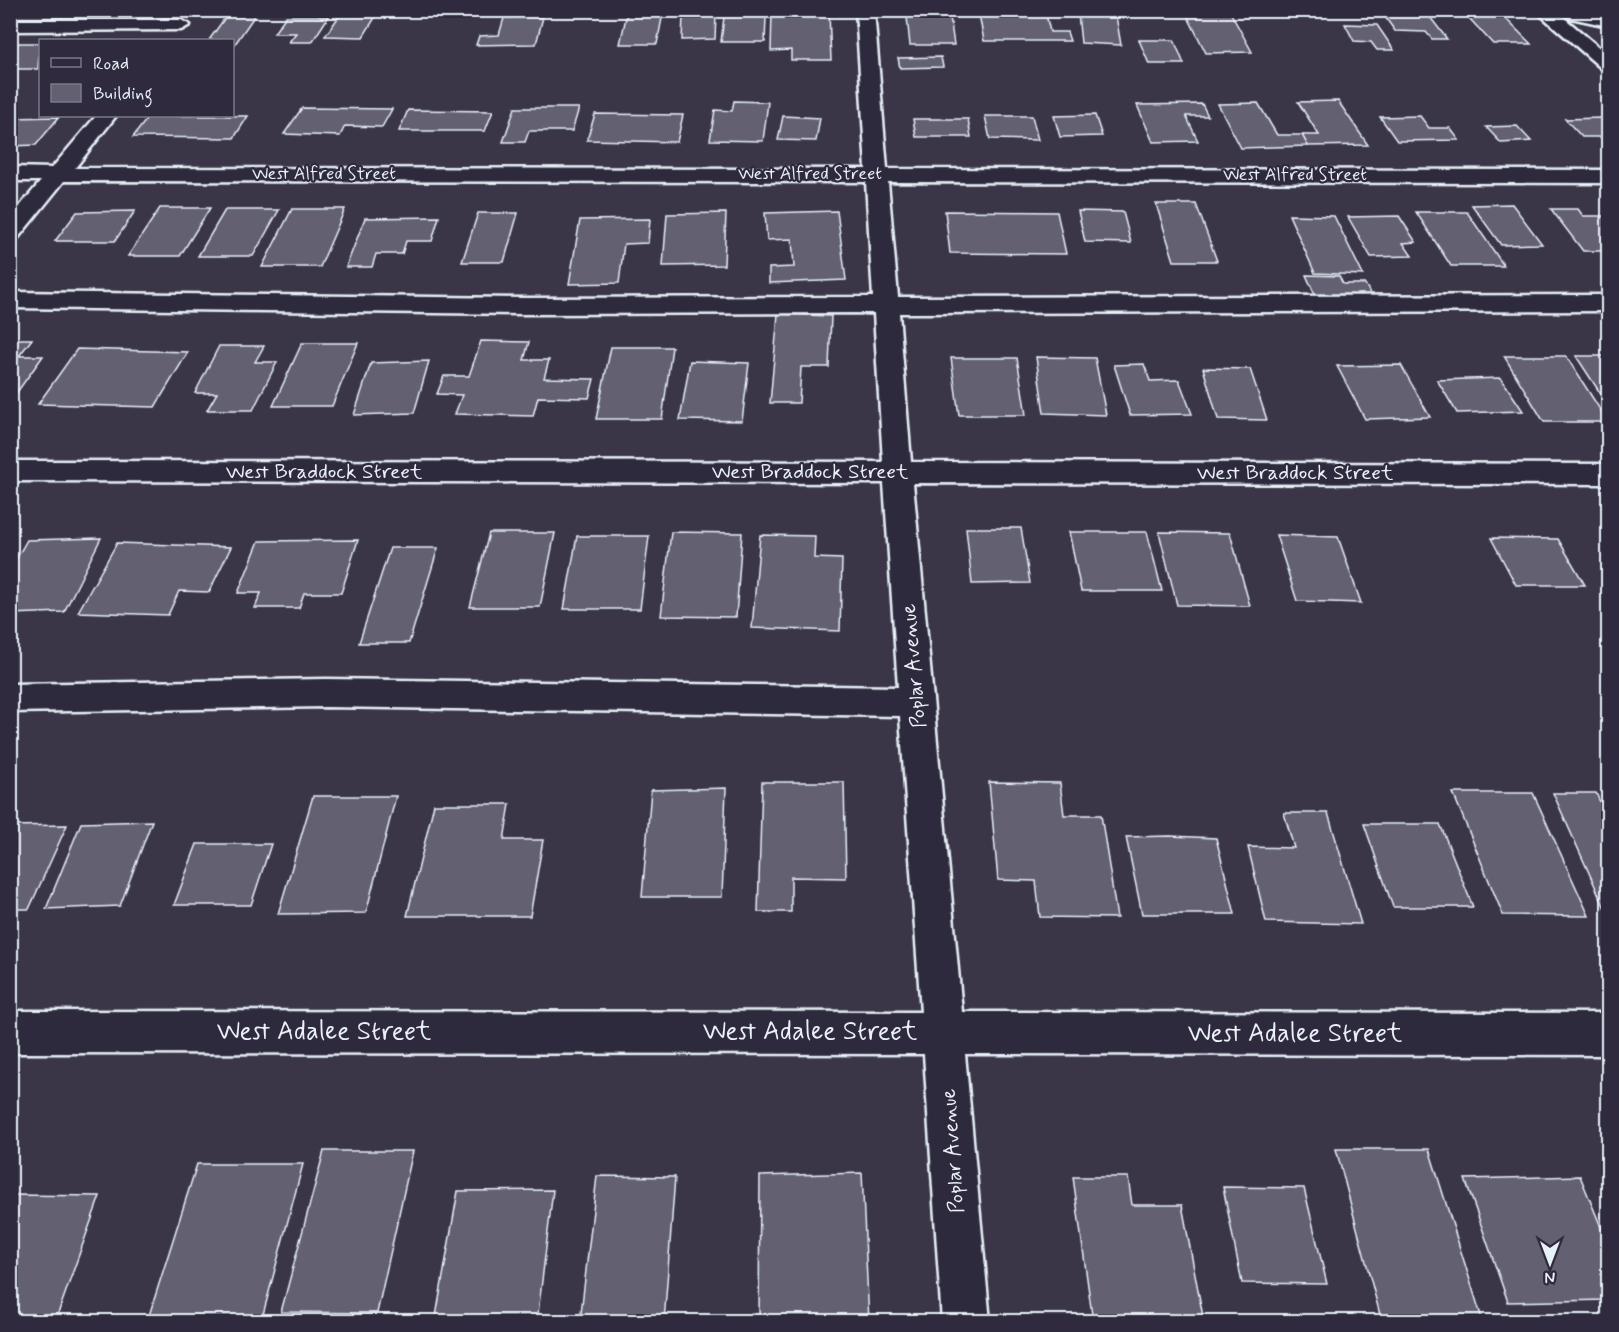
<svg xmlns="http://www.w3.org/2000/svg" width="1619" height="1332" font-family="Mynerve,sans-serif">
<rect width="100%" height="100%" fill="#3a3648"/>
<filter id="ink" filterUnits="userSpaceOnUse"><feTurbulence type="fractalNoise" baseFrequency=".0167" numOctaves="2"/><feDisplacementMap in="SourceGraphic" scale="12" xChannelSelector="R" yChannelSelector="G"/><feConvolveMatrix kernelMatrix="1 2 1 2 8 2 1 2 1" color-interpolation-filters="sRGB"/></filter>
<g filter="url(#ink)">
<g fill="#636171" stroke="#e8f1f8" stroke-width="1.5">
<polygon points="1229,10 1252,52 1206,53 1185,11"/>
<polygon points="627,13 663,13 657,44 620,44"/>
<polygon points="772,13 829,13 831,60 791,60 791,50 771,51"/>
<polygon points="979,14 1046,14 1050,32 1067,32 1070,41 984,41"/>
<polygon points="1078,14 1116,16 1121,45 1081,43"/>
<polygon points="227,15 255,15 233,47 232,40 209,40"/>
<polygon points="340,15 376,16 363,37 325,36"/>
<polygon points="683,15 716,15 715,39 682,40"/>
<polygon points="286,16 329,16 312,42 289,42 296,33 274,33"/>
<polygon points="543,17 536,44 476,45 479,36 499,35 504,18"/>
<polygon points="724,17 766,17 765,42 721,42"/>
<polygon points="907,17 950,17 954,45 910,45"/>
<polygon points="1385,17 1430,17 1447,39 1432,39 1426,32 1395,31"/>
<polygon points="1468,17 1504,17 1531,44 1493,44"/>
<polygon points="1345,24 1377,25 1394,50 1377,50 1371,42 1354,41"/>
<polygon points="1139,40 1174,40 1184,64 1149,64"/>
<polygon points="19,43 40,43 38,69 10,69 10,52"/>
<polygon points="941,57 943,67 900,68 898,58"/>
<polygon points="734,101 768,102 763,141 710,140 715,110 732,111"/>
<polygon points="1338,101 1368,145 1308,146 1302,135 1319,135 1298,102"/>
<polygon points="1258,103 1277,135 1302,135 1308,146 1241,148 1218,104"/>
<polygon points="1202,104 1208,116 1186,116 1198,141 1153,142 1137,105"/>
<polygon points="302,108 392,109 382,127 345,126 340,136 284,134"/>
<polygon points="515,108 579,108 572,131 529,131 525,142 503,142"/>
<polygon points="408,110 493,111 485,131 399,131"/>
<polygon points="595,114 683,115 677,142 587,140"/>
<polygon points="1095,115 1102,136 1060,137 1054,116"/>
<polygon points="149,116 248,116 234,138 133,137"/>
<polygon points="783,116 820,118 816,141 778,140"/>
<polygon points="985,116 1032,116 1038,140 990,139"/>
<polygon points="1420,116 1429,128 1450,128 1459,140 1397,141 1380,117"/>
<polygon points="59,117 36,145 10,146 12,118"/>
<polygon points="1602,118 1608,124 1608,137 1582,137 1565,119"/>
<polygon points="913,119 968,119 971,137 916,137"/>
<polygon points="1517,126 1531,141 1501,143 1486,127"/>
<polygon points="1156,204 1196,204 1217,261 1174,261"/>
<polygon points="1512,204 1542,244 1501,245 1472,205"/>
<polygon points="160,208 210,208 180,256 128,256"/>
<polygon points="292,209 345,209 320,267 262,267"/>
<polygon points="1551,209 1578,209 1583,216 1607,216 1608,254 1606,251 1583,251"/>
<polygon points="225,210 279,210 253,256 198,256"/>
<polygon points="135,211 115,241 55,241 77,212"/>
<polygon points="837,211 846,280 769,283 769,268 794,267 792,239 767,240 765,213"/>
<polygon points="945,211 1057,212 1066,254 950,253"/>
<polygon points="1078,211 1123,212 1131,243 1085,242"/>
<polygon points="1416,212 1467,212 1504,266 1451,266"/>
<polygon points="478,213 518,213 504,262 462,262"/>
<polygon points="726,213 724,265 663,266 667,214"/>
<polygon points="1289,215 1334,216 1363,275 1315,273"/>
<polygon points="1399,216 1416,242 1403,243 1412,256 1371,257 1348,217"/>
<polygon points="439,217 432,241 406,241 402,254 376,254 372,267 346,267 365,218"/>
<polygon points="650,219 648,243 624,244 619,283 569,284 580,220"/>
<polygon points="1306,275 1339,276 1343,284 1365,284 1371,295 1315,295"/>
<polygon points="778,314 831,316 829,367 801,367 799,403 770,403"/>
<polygon points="10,339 32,339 19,356 43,356 10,402"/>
<polygon points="481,341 529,342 524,360 549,360 544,378 594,379 589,398 538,397 533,416 455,414 462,395 437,394 444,376 469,376"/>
<polygon points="302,343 358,343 332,406 273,406"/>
<polygon points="219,346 264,346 255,362 277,362 253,410 207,410 217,393 195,393"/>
<polygon points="611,347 672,347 662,419 596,419"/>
<polygon points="77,349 188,352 155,407 38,404"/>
<polygon points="1504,356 1566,356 1608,422 1544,422"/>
<polygon points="1576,356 1608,356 1608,405"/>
<polygon points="1036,357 1095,358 1106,415 1044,413"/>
<polygon points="951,358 1017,358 1026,415 959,415"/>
<polygon points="429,361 414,413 354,415 371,363"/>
<polygon points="690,361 749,363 742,421 680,420"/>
<polygon points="1144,364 1150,381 1179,380 1192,414 1130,415 1114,365"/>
<polygon points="1401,365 1430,417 1365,419 1337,366"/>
<polygon points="1203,368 1250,369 1267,420 1218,419"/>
<polygon points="1501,378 1523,411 1457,413 1437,380"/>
<polygon points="966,528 1021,528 1030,583 972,584"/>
<polygon points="671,532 742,533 736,617 661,616"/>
<polygon points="1069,532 1147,532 1162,591 1081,591"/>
<polygon points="1159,532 1230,533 1250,606 1177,605"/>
<polygon points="489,533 555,533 540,607 470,607"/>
<polygon points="760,535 815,536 814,558 842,559 840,631 752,628"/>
<polygon points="1276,535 1338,537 1361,603 1297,601"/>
<polygon points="577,536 649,536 640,609 564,609"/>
<polygon points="101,538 64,612 10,614 10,570 27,540"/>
<polygon points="1491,538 1558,539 1585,585 1516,585"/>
<polygon points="358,540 341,593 304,593 299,608 255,608 261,593 238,593 259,541"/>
<polygon points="117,543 231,547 209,592 179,591 168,615 78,612"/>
<polygon points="390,548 438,548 409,643 359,643"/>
<polygon points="762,782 844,782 846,878 791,877 791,912 758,912"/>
<polygon points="989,782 1060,783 1064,815 1101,815 1117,918 1040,917 1036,881 998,880"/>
<polygon points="726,788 722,897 642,897 651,790"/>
<polygon points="1453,793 1533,793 1589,916 1503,915"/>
<polygon points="1553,793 1596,793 1608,820 1608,915"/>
<polygon points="313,796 396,796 366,913 278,914"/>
<polygon points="434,804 510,804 504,840 543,840 530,916 407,916"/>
<polygon points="1284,813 1328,813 1361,924 1266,922 1248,847 1294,848"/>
<polygon points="152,821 120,906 46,909 81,823"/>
<polygon points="1364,824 1440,824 1473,907 1393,907"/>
<polygon points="67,825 29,909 10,909 10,826"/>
<polygon points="1170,836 1216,838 1235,914 1142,914 1126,837"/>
<polygon points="197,844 271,844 251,905 174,905"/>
<polygon points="1336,1149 1429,1149 1483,1322 1382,1322"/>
<polygon points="324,1151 413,1151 377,1313 281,1312"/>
<polygon points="197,1164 303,1164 261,1322 147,1322"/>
<polygon points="862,1173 869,1322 759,1322 760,1176"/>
<polygon points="597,1176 675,1177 664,1322 580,1322"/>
<polygon points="1580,1176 1608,1244 1608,1300 1508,1302 1465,1179"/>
<polygon points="1073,1177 1128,1177 1132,1205 1182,1205 1204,1322 1093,1322"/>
<polygon points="1223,1187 1304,1188 1327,1284 1242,1283"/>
<polygon points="553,1190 537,1322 435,1322 458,1191"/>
<polygon points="10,1195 100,1196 55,1322 10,1322"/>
</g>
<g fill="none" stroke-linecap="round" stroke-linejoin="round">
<defs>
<g id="minor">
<polygon points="856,10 874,10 887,169 1608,170 1608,183 888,182 898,297 1608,295 1608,311 899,313 911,462 1608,464 1608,484 913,483 962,1012 1608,1013 1608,1055 965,1054 990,1322 942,1322 924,1054 10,1053 10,1011 921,1012 900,716 326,707 10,712 10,684 326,679 898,687 884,483 10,481 10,461 883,462 874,313 523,314 10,308 10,292 523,298 873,297 866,182 64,181 18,238 10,240 10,218 41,181 10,181 10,167 52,168 96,116 116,116 75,168 866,169"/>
<polygon points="1535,10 1585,10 1608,16 1608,26 1562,16 1608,55 1608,70 1601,68"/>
<polygon points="10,20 181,20 190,25 181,30 10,31"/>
</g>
</defs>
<use href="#minor" stroke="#e8f1f8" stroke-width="5"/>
<use href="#minor" fill="#2f2a3d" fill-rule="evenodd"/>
</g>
</g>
<g text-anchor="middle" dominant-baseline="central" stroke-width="4.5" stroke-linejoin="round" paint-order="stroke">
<g font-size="18" fill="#e8f1f8" stroke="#2f2a3d">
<text x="324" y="174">West Alfred Street</text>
<text x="810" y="174">West Alfred Street</text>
<text x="1295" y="175">West Alfred Street</text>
</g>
<g font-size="21" fill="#e8f1f8" stroke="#2f2a3d">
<text x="324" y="472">West Braddock Street</text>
<text x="810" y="472">West Braddock Street</text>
<text x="1295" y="473">West Braddock Street</text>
<text transform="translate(914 666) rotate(-95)">Poplar Avenue</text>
<text transform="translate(953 1151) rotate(-94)">Poplar Avenue</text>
</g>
<g font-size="26" fill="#e8f1f8" stroke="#2f2a3d">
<text x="324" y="1032">West Adalee Street</text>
<text x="810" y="1032">West Adalee Street</text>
<text x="1295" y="1034">West Adalee Street</text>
</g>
</g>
<rect width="1619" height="1332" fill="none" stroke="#2f2a3d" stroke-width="36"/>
<rect x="18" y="18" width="1583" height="1296" fill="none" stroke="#e8f1f8" stroke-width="2" filter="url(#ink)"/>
<rect x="39" y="39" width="195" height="78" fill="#2f2a3d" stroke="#797a88" stroke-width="1.5"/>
<rect x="51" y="58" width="30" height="9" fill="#2f2a3d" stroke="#797a88" stroke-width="1.5"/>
<text x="93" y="69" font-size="18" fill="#e8f1f8">Road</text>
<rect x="51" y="84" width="30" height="18" fill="#636171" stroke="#797a88" stroke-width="1.5"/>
<text x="93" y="99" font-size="18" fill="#e8f1f8">Building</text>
<g transform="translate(1550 1263) rotate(180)" stroke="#2f2a3d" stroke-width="4.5" paint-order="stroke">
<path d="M0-4.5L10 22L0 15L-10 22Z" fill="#e8f1f8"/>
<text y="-9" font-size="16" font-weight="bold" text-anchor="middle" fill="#e8f1f8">N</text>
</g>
</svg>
